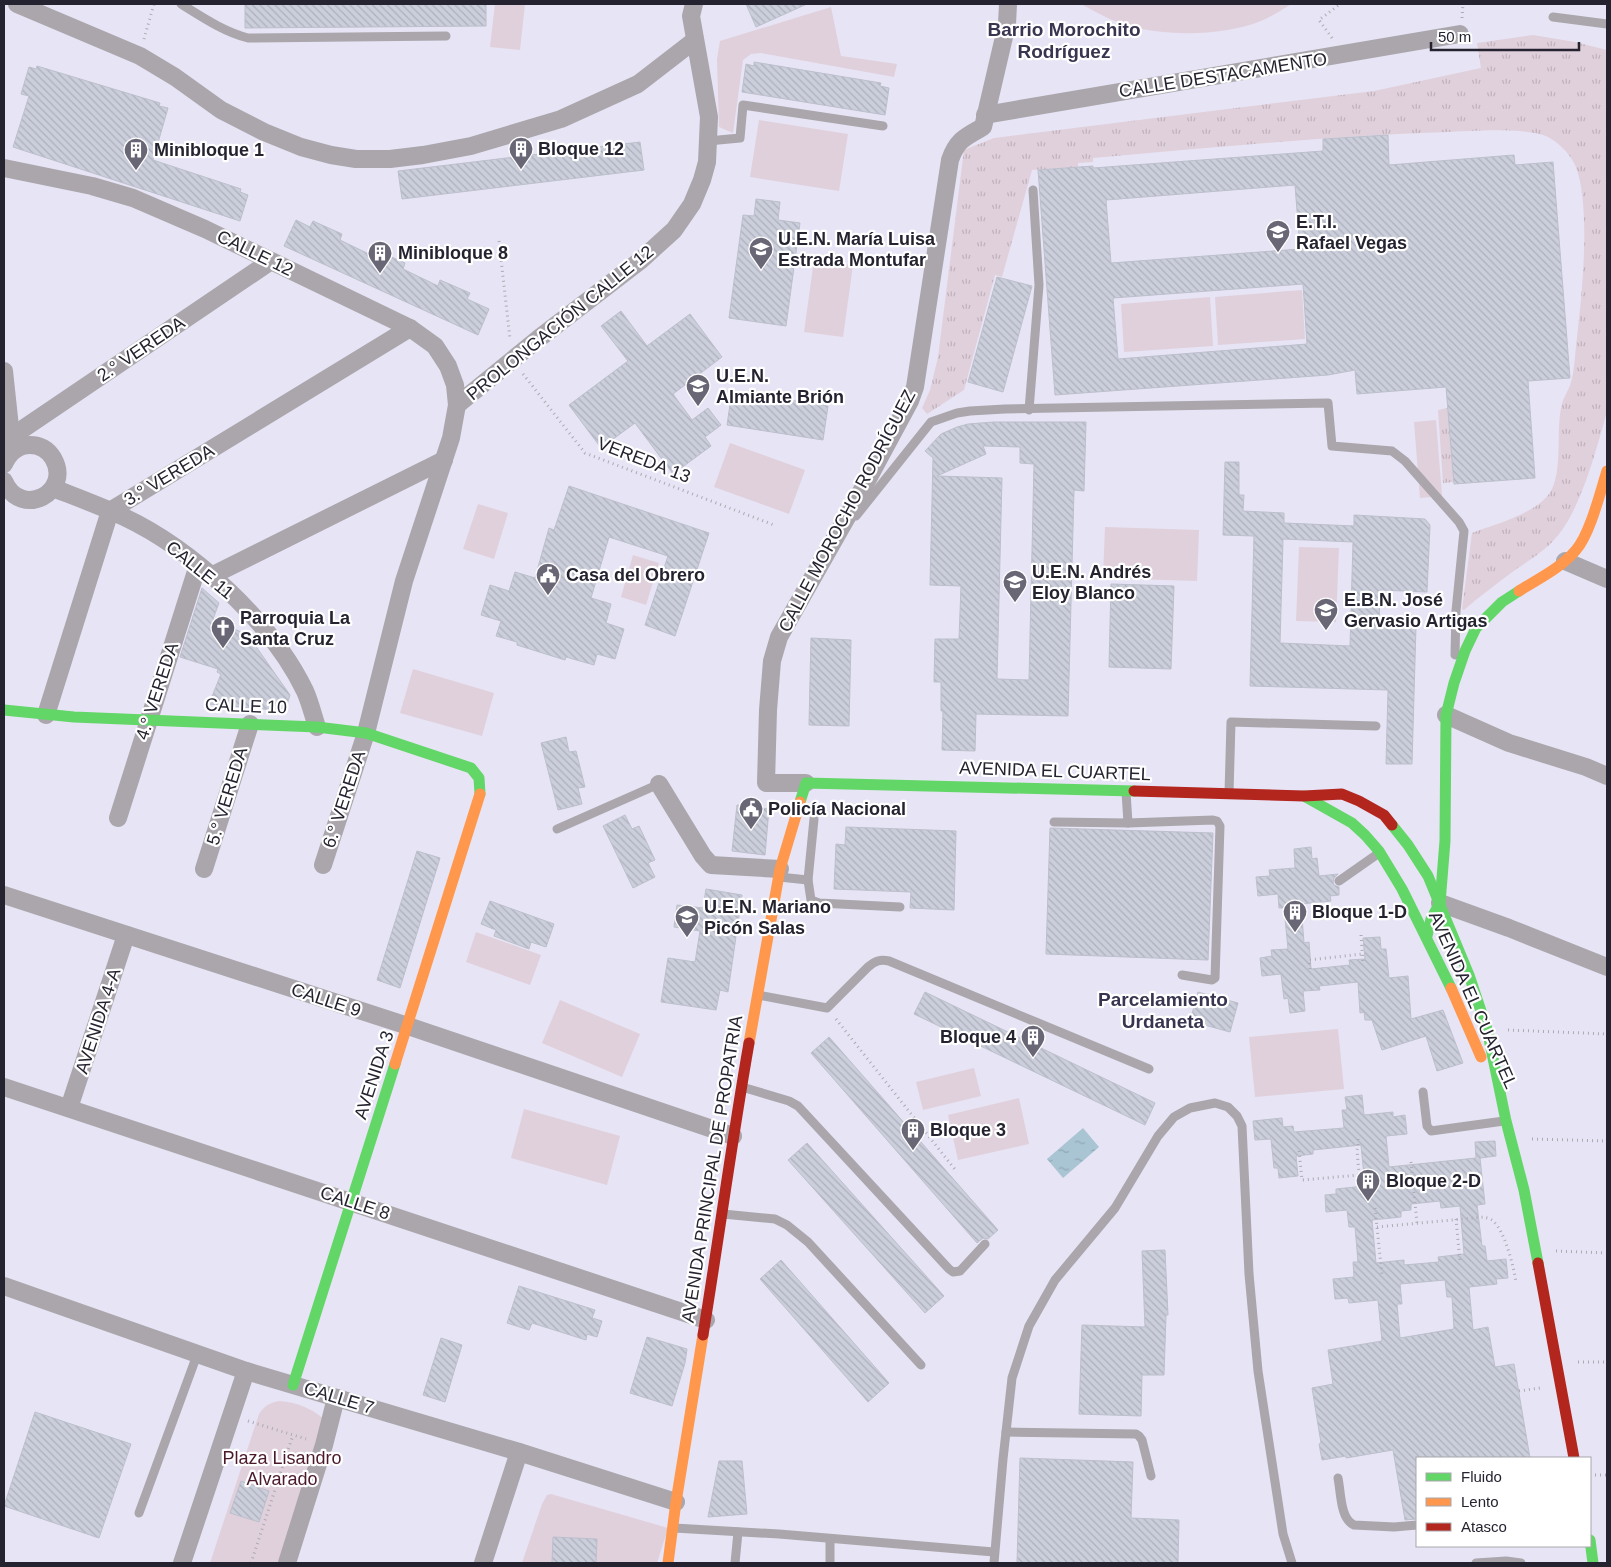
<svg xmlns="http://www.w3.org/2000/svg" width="1611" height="1567" font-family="Arial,sans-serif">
<defs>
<pattern id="grass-tufts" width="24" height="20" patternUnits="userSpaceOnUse" patternTransform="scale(1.25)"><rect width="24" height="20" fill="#e0d0db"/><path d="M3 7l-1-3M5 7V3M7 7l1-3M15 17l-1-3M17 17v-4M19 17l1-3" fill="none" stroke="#c0b2bc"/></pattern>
<pattern id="water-ripples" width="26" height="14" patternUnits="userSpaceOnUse" patternTransform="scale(1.25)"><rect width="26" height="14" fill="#a9c4d3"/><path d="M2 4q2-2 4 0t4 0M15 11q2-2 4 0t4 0" fill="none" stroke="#91a8b5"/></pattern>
<pattern id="building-back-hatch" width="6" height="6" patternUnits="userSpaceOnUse" patternTransform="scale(1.25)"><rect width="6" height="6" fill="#cbcedb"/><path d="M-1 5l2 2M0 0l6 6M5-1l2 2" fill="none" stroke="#aeb1bc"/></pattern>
</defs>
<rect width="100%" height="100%" fill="#e7e4f5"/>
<g fill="url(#grass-tufts)">
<path d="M1533 35 1575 42 1607 50V411C1597 448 1580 513 1554 540 1544 551 1530 560 1518 568 1499 582 1481 595 1464 610L1462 609 1472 533C1495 524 1533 515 1549 494 1564 474 1555 428 1562 404 1564 396 1569 390 1571 382 1575 368 1575 352 1577 337 1582 295 1592 199 1574 163 1568 152 1559 143 1548 137 1526 127 1472 131 1447 132 1329 136 1211 148 1093 158V162L1078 163V167L1032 170 1002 277 995 275 964 390 927 414 922 408 930 390 938 357 964 150 994 138 1374 91 1481 68 1477 43Z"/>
<polygon points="1448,408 1454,482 1443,483 1438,410"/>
</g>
<g fill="#e0d0db">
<polygon points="495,4 525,4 520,50 490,47"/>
<path d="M1081 4H1291C1282 10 1271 17 1261 21 1220 37 1161 37 1120 23 1106 18 1094 11 1081 4Z"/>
<polygon points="831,7 841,56 897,64 894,77 761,53 751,54 743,60 733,133 719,127 717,59 720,41"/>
<polygon points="759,120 848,134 839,191 750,177"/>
<polygon points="814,260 853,265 843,337 804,332"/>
<polygon points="1302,290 1305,339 1218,345 1215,297"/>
<polygon points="1210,297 1213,346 1124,352 1121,304"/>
<polygon points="1436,420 1442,496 1420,498 1414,422"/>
<polygon points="730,443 805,470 789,514 714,487"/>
<polygon points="478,504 508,513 494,559 463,549"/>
<polygon points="1105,527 1199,530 1197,581 1103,578"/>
<polygon points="1299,547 1339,548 1336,622 1296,621"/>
<polygon points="633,555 659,563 646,605 621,597"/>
<polygon points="413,669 494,693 482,736 400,713"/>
<polygon points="476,932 541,955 530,985 466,962"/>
<polygon points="560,1000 640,1034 622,1077 542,1043"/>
<polygon points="1338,1029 1344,1089 1255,1097 1249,1037"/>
<polygon points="974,1068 981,1096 923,1110 916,1082"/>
<polygon points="1019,1098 1029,1144 958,1160 948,1115"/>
<polygon points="524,1109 620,1136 607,1185 511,1158"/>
<path d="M279 1401C298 1402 316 1410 329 1424L284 1563H210L259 1414C264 1406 269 1403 279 1401Z"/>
<polygon points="551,1494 668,1528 657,1563 522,1563 542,1504 547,1495"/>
</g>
<polygon fill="url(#water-ripples)" points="1083,1128 1099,1147 1063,1178 1047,1159"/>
<g fill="url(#building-back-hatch)" stroke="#bcbfcc" fill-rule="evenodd">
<polygon points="245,4 486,4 486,26 245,28"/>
<polygon points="746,4 807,4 756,27"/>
<polygon points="754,62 881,83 880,86 889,88 885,115 742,92 746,64 754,66"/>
<polygon points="37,66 160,103 159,106 168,108 153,160 241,189 240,192 248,195 240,221 13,147 29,96 21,94 29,67 36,69"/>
<path d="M1388 135 1389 165 1514 155 1515 165 1553 162 1570 378 1528 381 1535 478 1454 484 1446 387 1357 394 1355 370 1328 375 1055 395 1038 170 1093 166V168L1323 151V139ZM1295 185 1300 249 1111 263 1106 200ZM1303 284 1307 344 1118 359 1113 298Z"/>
<polygon points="640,142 644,170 402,199 398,171"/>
<polygon points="756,199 780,202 778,220 800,223 786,326 729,318 743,215 754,216"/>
<polygon points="296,220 310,227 313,221 342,234 340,240 375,257 378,251 405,263 403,269 438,286 440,280 470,293 467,299 489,309 478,335 284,246"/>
<polygon points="997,277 1032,286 1003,392 968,382"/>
<polygon points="621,311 647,346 690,314 722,357 673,394 692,420 708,408 721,425 705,437 711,446 673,474 635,423 601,448 569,405 628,361 601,326"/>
<polygon points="732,391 828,406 823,440 727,425"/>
<path d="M994 422H1086L1084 491 1074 490 1068 716 976 714 975 751 942 750 943 711H941V682H934L935 639H959L961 586 930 585 933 458 925 451 941 434 957 427 968 424ZM983 446 1020 447V463L1034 464 1029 680 997 679 1002 478 937 476 986 454Z"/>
<path d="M1225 462H1239V495H1244L1243 511 1284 513V523L1354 526V515L1425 519 1430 525 1427 592 1380 590 1379 625 1416 626 1412 764H1386L1388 690 1250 686 1254 536 1223 535ZM1283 539 1353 542 1350 646 1280 643Z"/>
<polygon points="569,486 709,533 675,636 645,625 668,556 609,537 591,598 611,604 606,623 624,629 615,659 597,654 594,665 566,657 565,660 517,645 517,642 496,636 501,621 481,615 490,585 509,591 515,572 535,578 549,528 554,530"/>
<polygon points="1111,584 1174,586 1171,669 1109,667"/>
<polygon points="202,588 219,603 213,619 243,633 257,648 290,695 285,711 209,704 221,674 217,672 218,669 180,657"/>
<polygon points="811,638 851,640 849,726 809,725"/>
<polygon points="566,737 569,752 576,751 585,787 578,788 582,804 558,810 541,743"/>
<polygon points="737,805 769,809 765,855 732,851"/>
<polygon points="625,815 632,829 639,826 655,860 648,863 655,877 633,888 603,826"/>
<polygon points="846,827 956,831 954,910 910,908 911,892 834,889 836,844 845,845"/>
<polygon points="1050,828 1213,833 1208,960 1046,954"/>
<polygon points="1311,847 1312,859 1317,858 1319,876 1338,874 1334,878 1333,882 1334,885 1339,887 1339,895 1330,896 1331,901 1301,904 1304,943 1309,942 1311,969 1350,965 1349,960 1365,959 1363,938 1380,937 1381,949 1386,949 1389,978 1408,976 1411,1019 1443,1010 1463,1063 1437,1071 1426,1036 1382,1050 1372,1020 1365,1020 1364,1012 1360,1013 1358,982 1319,986 1320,990 1303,991 1305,1011 1290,1013 1288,998 1284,999 1281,974 1262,976 1260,958 1272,956 1271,950 1288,949 1284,908 1279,908 1278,894 1258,896 1256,877 1270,876 1269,870 1295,868 1294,849"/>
<polygon points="417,851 440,858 400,988 377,980"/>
<polygon points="706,889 742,895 728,992 720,990 716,1010 661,1002 668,958 695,962 700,931 674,927 677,905 703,908"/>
<polygon points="490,901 554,924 546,947 531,942 529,949 494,936 496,930 481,924"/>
<polygon points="925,992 1155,1103 1145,1125 914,1014"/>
<polygon points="1198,992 1238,1003 1230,1032 1190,1021"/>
<polygon points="829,1037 998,1230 988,1239 983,1238 977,1243 811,1053"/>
<path d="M1362 1095 1364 1115 1393 1112V1117L1405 1115 1407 1134 1386 1136 1389 1167 1476 1158 1475 1142 1495 1141 1496 1156 1480 1158 1485 1204 1477 1205 1482 1246H1485L1487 1261 1506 1259 1508 1278 1496 1279 1497 1284 1469 1287 1473 1330 1488 1327 1495 1367 1514 1364 1530 1458H1417V1519L1405 1520 1393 1450 1346 1458V1456L1322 1460 1319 1444 1321 1443 1312 1388 1333 1384 1328 1350 1382 1341 1378 1300 1349 1303 1348 1298 1335 1299 1333 1279 1354 1277 1353 1262H1358L1355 1227H1349L1347 1210 1326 1212 1325 1195 1336 1194V1189L1365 1186 1361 1145 1313 1150V1154L1296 1156 1298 1176 1279 1178 1278 1168H1274L1271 1139 1255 1140 1253 1121 1282 1118 1283 1127 1293 1126 1294 1132 1344 1128 1342 1110H1347L1345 1097ZM1440 1201 1441 1208 1460 1206 1464 1254 1438 1257 1439 1262 1404 1265V1260L1376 1263 1372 1220 1401 1217V1211L1411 1210V1204ZM1445 1280 1447 1297H1452L1454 1329 1400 1338 1397 1304H1402L1400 1284Z"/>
<polygon points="807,1143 944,1296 925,1313 788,1160"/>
<polygon points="1165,1250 1168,1315 1166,1315 1164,1375 1142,1375 1141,1416 1079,1414 1082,1325 1145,1327 1142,1251"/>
<polygon points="781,1260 889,1383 868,1402 760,1279"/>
<polygon points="519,1286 595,1310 592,1318 602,1321 597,1337 587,1334 586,1340 532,1323 529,1330 507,1323"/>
<polygon points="647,1337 687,1349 685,1363 672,1406 630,1393"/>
<polygon points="441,1338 462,1345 445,1402 423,1395"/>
<polygon points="35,1412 131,1444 99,1538 4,1506"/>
<polygon points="1020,1458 1133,1462 1131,1518 1179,1520 1178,1563 1017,1563"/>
<polygon points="719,1461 742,1461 747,1514 708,1517"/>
<polygon points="241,1481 269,1491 259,1522 230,1513"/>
<polygon points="553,1537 597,1539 596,1563 552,1563"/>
</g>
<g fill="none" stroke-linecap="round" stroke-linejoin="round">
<g stroke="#adaab4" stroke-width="3" stroke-dasharray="1 4" stroke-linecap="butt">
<polyline points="1462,18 1463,4"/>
<polyline points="1332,38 1319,20 1340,4"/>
<polyline points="144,39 154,4"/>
<polyline points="499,241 510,339"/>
<polyline points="523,374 585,453 774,525"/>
<polyline points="1361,935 1363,964"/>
<polyline points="1310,969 1309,960 1362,954"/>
<polyline points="836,1019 957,1172"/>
<polyline points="1508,1030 1607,1034"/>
<polyline points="1358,1139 1358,1147 1357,1150 1361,1196"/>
<polyline points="1532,1139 1607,1141"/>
<polyline points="1299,1151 1302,1180 1359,1175"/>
<polyline points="1411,1162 1417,1223"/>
<polyline points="1375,1208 1382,1275"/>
<polyline points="1456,1219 1460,1262"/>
<path d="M1377 1227 1484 1217C1487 1218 1492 1219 1494 1222 1505 1232 1514 1268 1516 1282"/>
<polyline points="1556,1251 1607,1253"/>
<polyline points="1578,1362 1607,1362"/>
<polyline points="1519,1391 1540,1388"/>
<polyline points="248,1421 306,1439"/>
<polyline points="1590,1475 1607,1475"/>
<polyline points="251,1563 293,1435"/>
</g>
<g stroke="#aaa6ac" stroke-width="9">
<path d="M181 4C202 17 224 32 248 38L446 36"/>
<polyline points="1553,17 1607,24"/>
<polyline points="708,141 740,138 743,105 883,126"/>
<polyline points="1029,410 1039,285 1033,190"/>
<polyline points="856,516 931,422 957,413 970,411 1005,409 1328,403 1332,446 1392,451 1405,461 1459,522 1464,531 1456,611 1455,655"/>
<polyline points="1126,792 1128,823"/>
<polyline points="1229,793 1231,722 1376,726"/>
<polyline points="814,819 808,880 811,900 819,903 900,907"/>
<polyline points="1054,822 1128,823 1213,820 1217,821 1220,826 1215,978 1212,980 1182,975"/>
<polyline points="557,829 659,784"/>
<polyline points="779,877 808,880"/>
<polyline points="1339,881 1379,853"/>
<path d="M758 995 827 1008 868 967C875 961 880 959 889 961L1149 1069"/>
<polyline points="742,1087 789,1101 798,1106 949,1269 953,1272 960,1271 985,1244"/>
<polyline points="1423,1092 1427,1126 1431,1131 1504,1121"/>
<polyline points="723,1214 775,1219 787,1225 808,1242 921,1365"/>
<polyline points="1006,1432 1136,1434 1139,1436 1142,1440 1151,1476"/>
<path d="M1338 1478C1341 1492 1340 1519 1354 1525L1394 1527 1417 1525"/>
<polyline points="139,1513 197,1355"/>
<polyline points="674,1528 779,1534 994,1552"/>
<polyline points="735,1563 738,1532"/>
<polyline points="830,1563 830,1539"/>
<polyline points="994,1563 1003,1459 1012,1378 1029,1326 1055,1280 1115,1208 1158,1136 1174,1117 1190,1108 1215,1103 1228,1107 1237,1116 1242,1126 1249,1274 1258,1371 1283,1534 1292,1563"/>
<polyline points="1476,1563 1506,1561 1521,1563"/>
</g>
<g stroke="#aaa6ac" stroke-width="18">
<polyline points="17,4 140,56 175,77 221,110 264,132 301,147 331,155 356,159 390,159 423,155 471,146 561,119 638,84 695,40"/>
<polyline points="985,115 1460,34"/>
<polyline points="4,168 92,186 133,198 205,229 410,328 435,346 448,366 455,385 457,405 451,438 404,581 366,733 323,865"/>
<polyline points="4,371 12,446"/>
<polyline points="457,405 538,339 641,260 674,230 692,204 702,180 707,162 709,117 691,16 694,4"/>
<polyline points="11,437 271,261"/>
<path d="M4 464C9 453 17 445 30 445 40 445 48 450 53 458 73 492 21 520 4 481"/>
<path d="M53 488C76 497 101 506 124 517 192 549 272 622 305 691 310 702 313 715 317 727"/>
<polyline points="1565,561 1607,579"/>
<polyline points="211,576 444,460"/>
<polyline points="46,715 110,511 410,328"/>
<polyline points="1446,715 1509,743 1586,767 1607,776"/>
<path d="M806 783H766L768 710 772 661 779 637 855 503 910 401 915 387 950 160C957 140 965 137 983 127L1007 24 1008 4"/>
<polyline points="659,784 703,856 711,865 780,869"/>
<polyline points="118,818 198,565"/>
<polyline points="204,869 250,724"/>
<polyline points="4,895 408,1026 733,1136"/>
<polyline points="1440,903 1509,928 1607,967"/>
<polyline points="4,1087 706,1320"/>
<polyline points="69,1108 126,935"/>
<polyline points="4,1286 246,1371 519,1452 676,1502"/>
<polyline points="182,1563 246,1371"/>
<polyline points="287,1563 324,1445 336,1398"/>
<polyline points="483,1563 519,1452"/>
</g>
<g stroke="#63d668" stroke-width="11">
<polyline points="4,710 74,717 317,727 366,733 471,768 479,778 480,794"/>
<polyline points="1304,796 1352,823 1365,835 1379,851 1402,889 1451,988"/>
<polyline points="800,802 806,783 1134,791"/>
<polyline points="1392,825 1408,845 1428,876 1469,975 1487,1029 1506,1121 1524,1190 1538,1263"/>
<polyline points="1427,936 1431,919 1440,903 1445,841 1446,715 1454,683 1465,651 1476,628 1502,602 1519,591"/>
<polyline points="293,1385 395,1064"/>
<polyline points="1590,1540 1593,1563"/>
</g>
<g stroke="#ff974d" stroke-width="11">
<path d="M1519 591C1538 579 1561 568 1576 550 1590 534 1600 493 1607 471"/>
<polyline points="1451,988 1481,1057"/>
<polyline points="749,1043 780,869 800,802"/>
<polyline points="395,1064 480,794"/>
<polyline points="668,1563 676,1502 703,1335"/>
</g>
<g stroke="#b3261e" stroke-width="11">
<polyline points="1134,791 1304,796 1342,794 1359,801 1384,815 1392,825"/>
<polyline points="1538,1263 1574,1458"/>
<path d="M703 1335C719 1237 732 1140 749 1043"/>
</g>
</g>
<defs>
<symbol id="building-pin" viewBox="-11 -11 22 30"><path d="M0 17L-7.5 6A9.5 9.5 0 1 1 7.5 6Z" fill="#696775" stroke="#fff"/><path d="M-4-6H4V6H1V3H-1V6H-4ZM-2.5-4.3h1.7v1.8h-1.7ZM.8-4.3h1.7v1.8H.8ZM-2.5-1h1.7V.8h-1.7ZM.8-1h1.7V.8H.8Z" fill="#fff"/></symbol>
<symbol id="school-pin" viewBox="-11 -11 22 30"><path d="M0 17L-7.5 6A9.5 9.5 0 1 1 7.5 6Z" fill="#696775" stroke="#fff"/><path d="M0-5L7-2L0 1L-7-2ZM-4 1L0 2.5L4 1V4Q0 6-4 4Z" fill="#fff"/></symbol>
<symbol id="civic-pin" viewBox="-11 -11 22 30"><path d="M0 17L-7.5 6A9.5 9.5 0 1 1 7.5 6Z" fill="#696775" stroke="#fff"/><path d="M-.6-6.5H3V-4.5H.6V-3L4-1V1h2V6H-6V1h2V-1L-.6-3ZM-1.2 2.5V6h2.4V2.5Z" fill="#fff"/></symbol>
<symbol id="church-pin" viewBox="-11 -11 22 30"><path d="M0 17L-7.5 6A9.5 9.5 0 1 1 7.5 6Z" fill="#696775" stroke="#fff"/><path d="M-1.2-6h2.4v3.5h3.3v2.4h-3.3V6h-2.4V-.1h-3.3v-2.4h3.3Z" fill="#fff"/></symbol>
</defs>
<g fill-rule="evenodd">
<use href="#building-pin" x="507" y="135" width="28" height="38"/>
<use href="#building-pin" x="122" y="136" width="28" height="38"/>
<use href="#school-pin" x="1264" y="218" width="28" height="38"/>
<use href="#school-pin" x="747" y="235" width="28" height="38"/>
<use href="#building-pin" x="366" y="239" width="28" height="38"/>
<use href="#school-pin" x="684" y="372" width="28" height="38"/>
<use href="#civic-pin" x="534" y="561" width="28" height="38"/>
<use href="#school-pin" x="1001" y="568" width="28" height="38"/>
<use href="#school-pin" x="1312" y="596" width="28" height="38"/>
<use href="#church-pin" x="209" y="614" width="28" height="38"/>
<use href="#civic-pin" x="737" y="795" width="28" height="38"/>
<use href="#building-pin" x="1281" y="898" width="28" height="38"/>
<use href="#school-pin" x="673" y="903" width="28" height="38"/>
<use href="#building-pin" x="1019" y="1023" width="28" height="38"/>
<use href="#building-pin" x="899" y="1116" width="28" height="38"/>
<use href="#building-pin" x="1354" y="1167" width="28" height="38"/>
</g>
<g text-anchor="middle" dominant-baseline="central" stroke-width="4.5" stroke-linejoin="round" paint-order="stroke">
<g font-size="18" fill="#252330" stroke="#fff">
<text transform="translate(1223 75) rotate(-9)">CALLE DESTACAMENTO</text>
<text transform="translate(255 253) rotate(26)">CALLE 12</text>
<text transform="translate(560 323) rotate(-39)">PROLONGACIÓN CALLE 12</text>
<text transform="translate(141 349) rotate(-34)">2.° VEREDA</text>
<text transform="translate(644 460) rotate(21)">VEREDA 13</text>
<text transform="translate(169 475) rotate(-31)">3.° VEREDA</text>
<text transform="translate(847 511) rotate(-62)">CALLE MOROCHO RODRÍGUEZ</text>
<text transform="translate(200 570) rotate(39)">CALLE 11</text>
<text transform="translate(157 691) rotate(-72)">4.° VEREDA</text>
<text transform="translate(246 706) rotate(2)">CALLE 10</text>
<text transform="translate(1055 771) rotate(2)">AVENIDA EL CUARTEL</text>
<text transform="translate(227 796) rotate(-73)">5.° VEREDA</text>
<text transform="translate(344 799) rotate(-72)">6.° VEREDA</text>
<text transform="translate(326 1000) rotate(18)">CALLE 9</text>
<text transform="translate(1473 1000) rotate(66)">AVENIDA EL CUARTEL</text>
<text transform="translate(98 1021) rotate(-72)">AVENIDA 4-A</text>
<text transform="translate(374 1075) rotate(-72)">AVENIDA 3</text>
<text transform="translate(712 1169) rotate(-81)">AVENIDA PRINCIPAL DE PROPATRIA</text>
<text transform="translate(355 1203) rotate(18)">CALLE 8</text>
<text transform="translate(339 1398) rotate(17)">CALLE 7</text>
</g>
<g font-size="18" font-weight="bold" fill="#252330" stroke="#fff" text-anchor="start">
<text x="538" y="149">Bloque 12</text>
<text x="154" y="150">Minibloque 1</text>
<text x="1296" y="222">E.T.I.<tspan x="1296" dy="21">Rafael Vegas</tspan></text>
<text x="778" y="239">U.E.N. María Luisa<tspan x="778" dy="21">Estrada Montufar</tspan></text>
<text x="398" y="253">Minibloque 8</text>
<text x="716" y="376">U.E.N.<tspan x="716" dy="21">Almiante Brión</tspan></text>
<text x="1032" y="572">U.E.N. Andrés<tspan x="1032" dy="21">Eloy Blanco</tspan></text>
<text x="566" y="575">Casa del Obrero</text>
<text x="1344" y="600">E.B.N. José<tspan x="1344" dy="21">Gervasio Artigas</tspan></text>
<text x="240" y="618">Parroquia La<tspan x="240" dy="21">Santa Cruz</tspan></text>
<text x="768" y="809">Policía Nacional</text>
<text x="704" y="907">U.E.N. Mariano<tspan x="704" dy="21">Picón Salas</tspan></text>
<text x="1312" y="912">Bloque 1-D</text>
<text x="1016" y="1037" text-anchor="end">Bloque 4</text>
<text x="930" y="1130">Bloque 3</text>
<text x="1386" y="1181">Bloque 2-D</text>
</g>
<g font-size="18" fill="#4b192b" stroke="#fff">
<text x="282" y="1458">Plaza Lisandro<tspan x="282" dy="21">Alvarado</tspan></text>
</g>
<g font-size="19" font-weight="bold" fill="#393450" stroke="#fff">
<text x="1064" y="29">Barrio Morochito<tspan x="1064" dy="22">Rodríguez</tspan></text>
<text x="1163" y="999">Parcelamiento<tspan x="1163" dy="22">Urdaneta</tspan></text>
</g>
</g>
<rect width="1611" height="1567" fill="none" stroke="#252330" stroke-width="10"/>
<rect x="1416" y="1457" width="175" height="90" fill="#ffffff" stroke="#a8a7ac"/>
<rect x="1426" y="1473" width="25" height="8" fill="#63d668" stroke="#a8a7ac"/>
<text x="1461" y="1482" font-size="15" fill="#252330">Fluido</text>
<rect x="1426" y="1498" width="25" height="8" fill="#ff974d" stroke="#a8a7ac"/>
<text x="1461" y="1507" font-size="15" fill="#252330">Lento</text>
<rect x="1426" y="1523" width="25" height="8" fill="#b3261e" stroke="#a8a7ac"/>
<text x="1461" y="1532" font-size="15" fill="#252330">Atasco</text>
<path d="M1431 42v8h148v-8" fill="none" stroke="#252330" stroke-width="2.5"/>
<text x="1438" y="42" font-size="15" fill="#252330" stroke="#ffffff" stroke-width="4" paint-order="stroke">50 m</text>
</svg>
